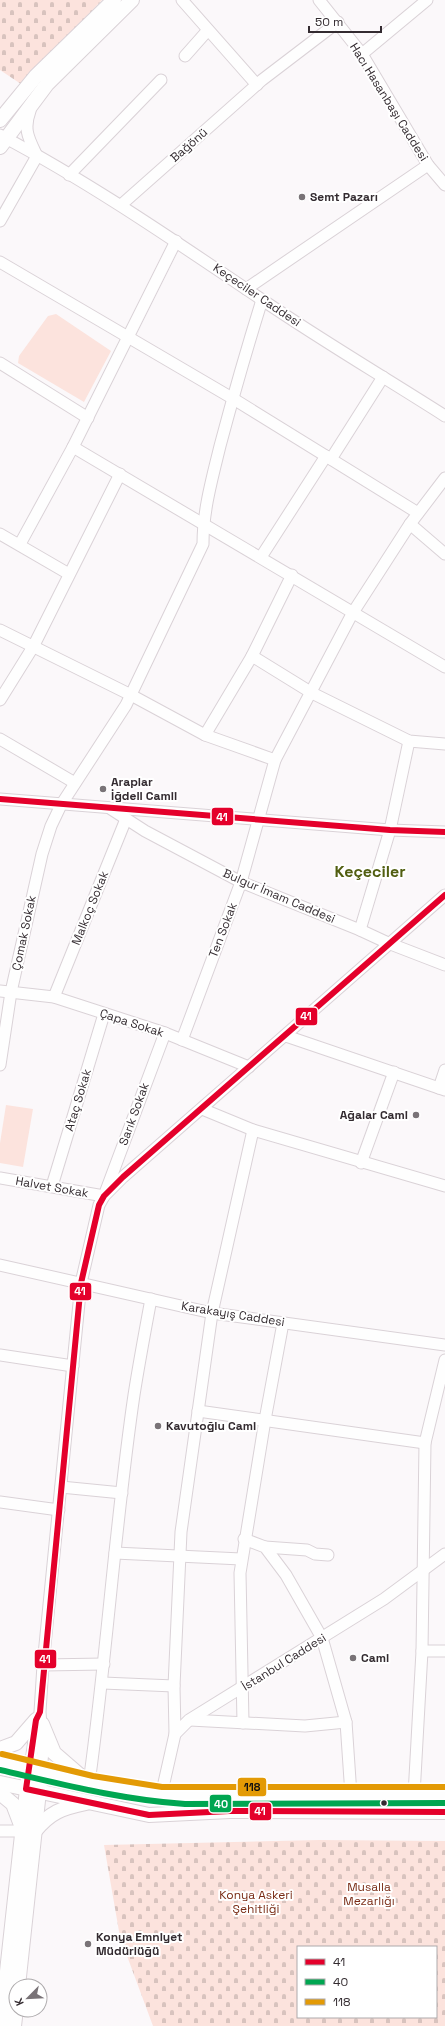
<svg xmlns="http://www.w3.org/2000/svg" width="445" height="2026" font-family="'Space Grotesk',sans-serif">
<defs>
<pattern id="cemetery-stones" width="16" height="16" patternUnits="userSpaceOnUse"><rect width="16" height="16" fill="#fce3dd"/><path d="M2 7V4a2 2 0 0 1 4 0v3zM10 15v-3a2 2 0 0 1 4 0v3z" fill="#d8c3be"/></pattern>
</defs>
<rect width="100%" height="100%" fill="#fbf8fa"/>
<g fill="url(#cemetery-stones)" fill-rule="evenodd">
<polygon points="0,0 102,0 40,66 24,86 0,70"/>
<path d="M319 1840 445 1841V2026H153L120 1937 104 1845ZM298 1947H436V2017H298Z"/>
</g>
<g fill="#fce3dd">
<polygon points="56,314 111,351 84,402 18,363 19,356 48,316"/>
<polygon points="6,1105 33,1109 23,1167 0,1163 0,1143"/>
</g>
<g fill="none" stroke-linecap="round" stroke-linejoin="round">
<defs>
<g id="minor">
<polyline points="182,0 257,85"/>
<polyline points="319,0 362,54 428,165 445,185"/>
<polyline points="362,54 427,0"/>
<polyline points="185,56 208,30"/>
<path d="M0 135C91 183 176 242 261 299 321 340 384 377 445 416"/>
<polyline points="69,175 161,80"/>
<polyline points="121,205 262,80 338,22"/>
<path d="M0 221 37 156C29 139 23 130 30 111"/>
<polyline points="0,262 232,398 418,513"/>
<polyline points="246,289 428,165"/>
<polyline points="0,363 88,418"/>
<polyline points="73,447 445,667"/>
<polyline points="331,459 383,377"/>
<polyline points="410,524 445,554"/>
<polyline points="0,534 69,574"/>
<polyline points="20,544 73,447 176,241"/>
<polyline points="261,557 326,456"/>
<polyline points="0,630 131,695 205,735 275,760"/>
<polyline points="252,656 312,693 409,741 445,744"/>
<polyline points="0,700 33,647 120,474"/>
<polyline points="205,735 252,656 292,575"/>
<polyline points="0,739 75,783"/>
<polyline points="0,799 390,830 445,832"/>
<polyline points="111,809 145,831 241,882 360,930 388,943 445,965"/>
<polyline points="360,930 390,830 409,741"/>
<polyline points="0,991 54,997 165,1033 249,1067"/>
<polyline points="54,997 126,819"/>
<polyline points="286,1036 445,1090"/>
<polyline points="182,1040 241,882 275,760 352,614 410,524 445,478"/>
<path d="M0 1065 11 992 42 854 51 826 61 805 126 705 203 544C203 510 212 479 220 446 233 397 247 348 262 300"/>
<polyline points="439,1088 445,1070"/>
<polyline points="202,1109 253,1130 445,1186"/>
<polyline points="361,1163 394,1072"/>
<polyline points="0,1178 104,1196 165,1033"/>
<polyline points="52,1186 104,1014"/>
<polyline points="0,1265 212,1313 445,1345"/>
<polyline points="0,1355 73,1366"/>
<polyline points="198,1411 425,1443"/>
<polyline points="61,1487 122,1493"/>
<polyline points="0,1502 59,1510"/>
<polyline points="244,1539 265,1547 286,1575 322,1638 346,1722 351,1795"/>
<polyline points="265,1547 307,1550 315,1554 328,1555"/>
<polyline points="115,1553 241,1559"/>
<polyline points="422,1651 445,1651"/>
<polyline points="43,1665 104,1664"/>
<polyline points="103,1683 174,1686"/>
<polyline points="190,1720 305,1726 346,1722"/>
<polyline points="243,1723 240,1573 265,1420 283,1323"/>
<polyline points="175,1734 189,1720 384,1599 445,1554"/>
<polyline points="30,1769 37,1718"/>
<polyline points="41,1771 43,1751 40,1712 43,1665 81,1283 99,1205 104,1196 123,1177 445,895"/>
<path d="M89 1783C107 1654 115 1524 134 1395 139 1363 145 1331 151 1299"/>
<polyline points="414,1795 422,1651 425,1443 445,1360"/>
<polyline points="161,1796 175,1734 174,1686 181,1532 212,1313 253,1130"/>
<polyline points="0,1831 22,1831"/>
</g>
<g id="major">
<polyline points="0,120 36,76 114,0"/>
<polyline points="0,147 47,84 132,0"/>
<polyline points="42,1724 54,1753 84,1779"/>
<polyline points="0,1749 16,1743 36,1720"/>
<path d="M0 1762C63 1776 120 1794 185 1796L445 1795"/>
<polyline points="0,1783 149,1815 230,1811 445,1812"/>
<polyline points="0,1793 13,1804 21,1825"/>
<path d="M34 1832C50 1812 62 1808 86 1803"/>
<polyline points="18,1986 40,1782"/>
<polyline points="1,2026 28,1780"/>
<polyline points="14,2026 16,2009"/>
</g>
</defs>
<use href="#minor" stroke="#dad2d7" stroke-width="13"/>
<use href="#major" stroke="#dad2d7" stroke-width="16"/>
<use href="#minor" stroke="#fefefe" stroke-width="11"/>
<use href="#major" stroke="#fefefe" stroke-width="14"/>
<defs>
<g id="bus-1">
<polyline points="0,799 390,830 445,832"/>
<polyline points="445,895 123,1177 104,1196 99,1205 81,1283 40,1712 36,1720 26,1789 149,1815 230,1811 445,1812"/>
</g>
<path id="bus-2" d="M0 1770C61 1784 122 1800 185 1804L445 1803"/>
<polyline id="bus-3" points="2,1754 93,1776 162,1787 445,1787"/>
</defs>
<use href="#bus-1" stroke="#fff" stroke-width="9"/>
<use href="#bus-2" stroke="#fff" stroke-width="9"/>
<use href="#bus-3" stroke="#fff" stroke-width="9"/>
<use href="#bus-1" stroke="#e4002b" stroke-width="6"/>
<use href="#bus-2" stroke="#00a651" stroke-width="6"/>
<use href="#bus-3" stroke="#e39a05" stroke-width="6"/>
</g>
<g fill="#797377" stroke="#fff" stroke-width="1.5">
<circle cx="302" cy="197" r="4"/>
<circle cx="103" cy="789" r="4"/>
<circle cx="416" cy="1115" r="4"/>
<circle cx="158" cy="1426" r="4"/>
<circle cx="353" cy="1658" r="4"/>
<circle cx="88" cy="1944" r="4"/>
</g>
<circle fill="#332b30" stroke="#fff" stroke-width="1.5" cx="384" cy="1803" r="3.5"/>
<g text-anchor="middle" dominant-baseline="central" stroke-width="4" stroke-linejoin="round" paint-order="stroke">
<g font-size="12" fill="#332b30" stroke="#fff">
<text transform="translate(389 102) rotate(58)">Hacı Hasanbaşı Caddesi</text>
<text transform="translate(189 145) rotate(-41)">Bağönü</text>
<text transform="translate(257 295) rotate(34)">Keçeciler Caddesi</text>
<text transform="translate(279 896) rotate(23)">Bulgur İmam Caddesi</text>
<text transform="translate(90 908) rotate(-68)">Malkoç Sokak</text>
<text transform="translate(223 930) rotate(-69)">Ten Sokak</text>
<text transform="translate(24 933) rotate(-78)">Çomak Sokak</text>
<text transform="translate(132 1023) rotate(18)">Çapa Sokak</text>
<text transform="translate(78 1100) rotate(-73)">Ataç Sokak</text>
<text transform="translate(134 1114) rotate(-70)">Sarık Sokak</text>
<text transform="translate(52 1187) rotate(10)">Halvet Sokak</text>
<text transform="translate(233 1314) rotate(9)">Karakayış Caddesi</text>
<text transform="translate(284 1662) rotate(-32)">İstanbul Caddesi</text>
</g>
<g font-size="12" font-weight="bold" fill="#332b30" stroke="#fff" text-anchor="start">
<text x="310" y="197">Semt Pazarı</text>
<text x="111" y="782">Araplar<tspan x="111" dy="14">İğdeli Camii</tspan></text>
<text x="408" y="1115" text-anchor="end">Ağalar Cami</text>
<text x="166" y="1426">Kavutoğlu Cami</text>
<text x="361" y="1658">Cami</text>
<text x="96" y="1937">Konya Emniyet<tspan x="96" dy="14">Müdürlüğü</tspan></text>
</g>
<g font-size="12" fill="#792b14" stroke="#fff">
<text x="369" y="1887">Musalla<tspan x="369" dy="14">Mezarlığı</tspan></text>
<text x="256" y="1895">Konya Askeri<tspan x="256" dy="14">Şehitliği</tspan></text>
</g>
<g font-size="16" font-weight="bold" fill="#515e10" stroke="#fff">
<text x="370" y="871">Keçeciler</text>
</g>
</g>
<g stroke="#fff" stroke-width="1.5">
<rect x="211" y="807" width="23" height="19" rx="4" fill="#e4002b"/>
<rect x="295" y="1007" width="23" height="19" rx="4" fill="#e4002b"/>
<rect x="69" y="1282" width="23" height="19" rx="4" fill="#e4002b"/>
<rect x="34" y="1649" width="23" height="20" rx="4" fill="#e4002b"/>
<rect x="237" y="1777" width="30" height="20" rx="4" fill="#e39a05"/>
<rect x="209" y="1794" width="23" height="19" rx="4" fill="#00a651"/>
<rect x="249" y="1802" width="23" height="19" rx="4" fill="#e4002b"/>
</g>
<g font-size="11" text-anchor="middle" font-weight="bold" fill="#fff">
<text x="222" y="821">41</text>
<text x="306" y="1020">41</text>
<text x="80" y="1295">41</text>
<text x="45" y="1663">41</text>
<text x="221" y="1808">40</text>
<text x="260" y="1815">41</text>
</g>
<g font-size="11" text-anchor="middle" font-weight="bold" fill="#111">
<text x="252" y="1791">118</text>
</g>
<rect x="297" y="1946" width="140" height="72" fill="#ffffff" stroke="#adaaac"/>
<rect x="305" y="1959" width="20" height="6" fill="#e4002b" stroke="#adaaac"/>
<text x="333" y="1966" font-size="12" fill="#332b30">41</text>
<rect x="305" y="1979" width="20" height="6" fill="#00a651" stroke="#adaaac"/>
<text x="333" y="1986" font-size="12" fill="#332b30">40</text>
<rect x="305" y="1999" width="20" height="6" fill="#e39a05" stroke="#adaaac"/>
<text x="333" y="2006" font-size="12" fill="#332b30">118</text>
<g transform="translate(28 1998) rotate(246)"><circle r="19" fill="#ffffff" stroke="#adaaac"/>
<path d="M0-3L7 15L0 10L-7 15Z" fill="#797377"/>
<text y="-6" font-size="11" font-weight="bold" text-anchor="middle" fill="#332b30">K</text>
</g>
<path d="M309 26v6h72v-6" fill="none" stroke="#332b30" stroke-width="2"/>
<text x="315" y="26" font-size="12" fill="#332b30" stroke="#ffffff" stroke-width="3" paint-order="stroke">50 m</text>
</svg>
